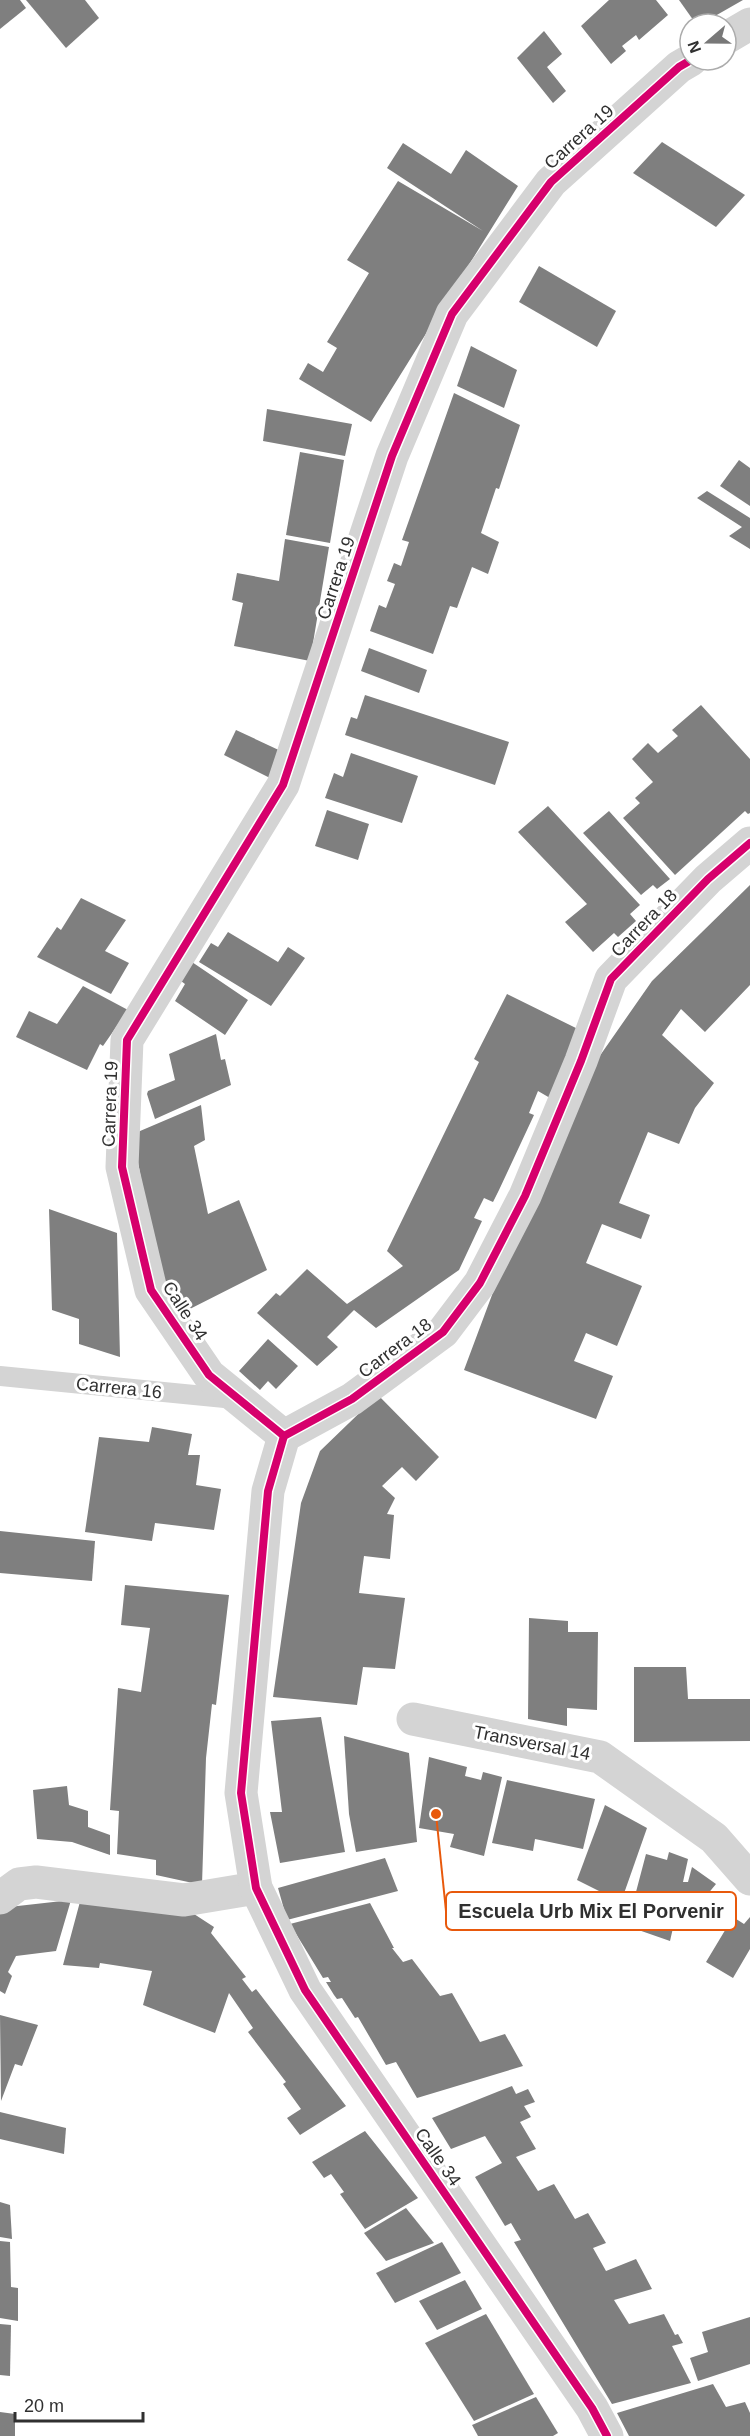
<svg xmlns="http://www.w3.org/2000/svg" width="750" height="2436" font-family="Arial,sans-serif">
<rect width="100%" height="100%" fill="#fff"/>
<g fill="#7f7f7f">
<polygon points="0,0 20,0 26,8 0,29"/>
<polygon points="26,0 85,0 99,18 66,48"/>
<polygon points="609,0 656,0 668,15 639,40 636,35 622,46 626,51 611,64 581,26"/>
<polygon points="679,0 743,0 701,24 696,24"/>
<polygon points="544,31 562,54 547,67 566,91 553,103 517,58"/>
<polygon points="662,142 745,195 716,227 633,173"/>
<polygon points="403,143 451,174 466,150 518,186 371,422 299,379 308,363 323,372 337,348 327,342 369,273 347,260 398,181 483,231 387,168"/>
<polygon points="539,266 616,311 597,347 519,302"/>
<polygon points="471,346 517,370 504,408 457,386"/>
<polygon points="454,393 520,425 499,489 496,488 481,533 499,542 488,574 472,567 457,608 450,606 433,654 370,631 379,605 386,608 395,584 387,581 394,563 401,566 409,542 402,540"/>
<polygon points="267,409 352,424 345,456 263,441"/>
<polygon points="300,452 344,460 330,543 286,535"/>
<polygon points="739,460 750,468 750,506 720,486"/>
<polygon points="707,491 750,518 750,549 729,536 742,527 697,498"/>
<polygon points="285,539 329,547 310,661 234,646 243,603 232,600 237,573 279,581"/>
<polygon points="369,648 427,670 419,693 361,671"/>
<polygon points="365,695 509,742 495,785 345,735 351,717 357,719"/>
<polygon points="701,705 750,759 750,813 748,814 745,811 675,875 623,818 640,803 635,798 653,782 632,759 648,743 658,753 678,736 672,730"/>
<polygon points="236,730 283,752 270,778 224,755"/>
<polygon points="351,753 418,776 402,823 325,798 334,773 343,777"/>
<polygon points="548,806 640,905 630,914 636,921 618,937 614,933 593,952 565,922 587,904 518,832"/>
<polygon points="327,810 369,824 358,860 315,846"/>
<polygon points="609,811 670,879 657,889 653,885 641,895 583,833"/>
<polygon points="750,885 750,985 705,1032 681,1009 662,1035 714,1083 695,1108 679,1144 648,1132 619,1203 650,1215 641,1239 602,1224 586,1263 642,1286 617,1346 586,1333 574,1361 613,1376 596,1419 464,1370 492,1295 592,1067 652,981"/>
<polygon points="81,898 126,920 105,951 129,963 111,994 37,957 57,927 61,930"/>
<polygon points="228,932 278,962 288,947 305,958 271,1006 199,962 211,943 218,947"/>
<polygon points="189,960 248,1000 225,1035 175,1001 185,984 177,978"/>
<polygon points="83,986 128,1010 103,1046 100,1044 87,1070 16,1037 29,1011 57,1024"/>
<polygon points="507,994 582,1031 550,1098 538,1091 529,1113 534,1115 499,1190 493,1202 484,1198 474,1218 482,1221 459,1270 376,1328 354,1310 327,1337 338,1347 317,1366 257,1313 276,1293 280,1296 307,1269 347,1304 403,1266 387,1251 479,1062 474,1059"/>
<polygon points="216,1034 221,1060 225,1059 231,1085 155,1119 147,1094 148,1091 175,1080 169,1054"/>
<polygon points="201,1105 205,1140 194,1146 208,1214 239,1200 267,1270 174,1317 157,1268 133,1134"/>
<polygon points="49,1209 117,1233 120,1357 79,1344 79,1319 52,1310"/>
<polygon points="268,1339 298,1366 276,1389 268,1381 260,1390 239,1371"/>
<polygon points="378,1395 439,1457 416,1481 402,1467 382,1486 395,1498 387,1514 394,1515 390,1559 364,1556 359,1593 405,1598 395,1669 363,1667 357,1705 273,1697 301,1503 320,1451"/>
<polygon points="152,1427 192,1434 188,1455 200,1455 196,1485 221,1489 214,1530 155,1523 152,1541 85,1532 99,1437 149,1442"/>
<polygon points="0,1531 95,1541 92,1581 0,1573"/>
<polygon points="125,1585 229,1595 216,1705 212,1704 206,1758 202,1885 156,1875 156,1860 117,1854 119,1811 110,1810 118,1688 141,1692 150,1628 121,1625"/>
<polygon points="529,1618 568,1621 568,1632 598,1632 597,1710 567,1708 567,1726 528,1719"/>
<polygon points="634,1667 686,1667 688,1699 750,1699 750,1741 634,1742"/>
<polygon points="321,1717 345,1852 280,1863 270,1812 282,1812 271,1721"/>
<polygon points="344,1736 409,1753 417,1842 356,1852 349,1814"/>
<polygon points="429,1757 467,1767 465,1776 481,1780 483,1772 502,1777 484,1856 450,1847 454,1834 419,1828"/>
<polygon points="507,1780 595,1799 583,1849 535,1839 533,1851 492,1843"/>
<polygon points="67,1786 69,1805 88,1811 88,1827 110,1835 110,1855 72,1842 37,1839 33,1790"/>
<polygon points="605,1805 647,1828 621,1902 577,1880"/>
<polygon points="669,1852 688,1859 683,1882 688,1882 692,1867 716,1884 702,1901 681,1893 670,1941 627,1926 646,1854 667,1860"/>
<polygon points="385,1858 398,1891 287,1920 278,1888"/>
<polygon points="81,1898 194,1914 214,1927 211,1933 246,1977 242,1979 252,1992 256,1989 346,2106 300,2135 287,2118 301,2109 283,2084 286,2082 248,2032 253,2028 229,1993 215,2033 143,2005 152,1971 100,1963 99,1968 63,1965"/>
<polygon points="71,1900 56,1951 16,1956 8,1972 12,1976 5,1994 0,1991 0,1908"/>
<polygon points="370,1903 394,1948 392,1948 403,1962 412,1959 440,1996 452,1993 480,2042 505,2034 523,2066 417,2098 396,2062 386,2065 358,2017 355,2018 342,1998 337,1999 334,1995 326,1982 331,1982 328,1977 323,1978 290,1924"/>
<polygon points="733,1917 744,1924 750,1917 750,1949 733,1978 706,1962"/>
<polygon points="0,2015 38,2025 22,2066 15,2064 1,2101"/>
<polygon points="512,2086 516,2094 528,2089 535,2102 524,2106 531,2117 520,2122 536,2149 516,2157 538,2191 554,2184 575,2219 588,2213 606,2243 593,2248 606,2271 636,2259 652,2289 614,2300 629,2324 664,2314 675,2335 678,2334 683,2343 672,2346 691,2383 612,2404 514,2242 521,2240 511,2223 505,2226 475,2177 502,2163 485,2136 451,2149 432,2118"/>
<polygon points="0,2112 66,2128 64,2154 0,2139"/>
<polygon points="365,2131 418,2198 365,2229 340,2194 344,2192 331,2174 324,2178 312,2162"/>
<polygon points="0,2202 10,2205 12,2239 0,2237"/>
<polygon points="406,2208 434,2243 386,2261 364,2233"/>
<polygon points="0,2241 10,2242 11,2287 18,2288 18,2321 0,2318"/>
<polygon points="442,2242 461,2273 395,2303 376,2273"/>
<polygon points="465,2280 482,2309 437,2330 419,2301"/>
<polygon points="486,2314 534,2394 474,2421 425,2343"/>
<polygon points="750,2317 750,2364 698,2381 690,2358 708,2352 702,2332"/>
<polygon points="0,2324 11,2325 10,2376 0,2375"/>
<polygon points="713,2384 726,2407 745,2402 750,2413 750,2436 629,2436 617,2413"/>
<polygon points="536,2397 558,2433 553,2436 478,2436 472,2425"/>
<polygon points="0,2412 15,2414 15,2436 0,2436"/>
</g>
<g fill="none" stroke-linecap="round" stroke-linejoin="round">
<polyline stroke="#d4d4d4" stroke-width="20" points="0,1376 235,1399"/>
<g stroke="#d4d4d4" stroke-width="33">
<polyline points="726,38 750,24"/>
<polyline points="284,1436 209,1375 151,1290 122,1167 127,1040 283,785 392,456 452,314 551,182 679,67 691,60"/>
<polyline points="413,1719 600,1757 714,1838 750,1879"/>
<polyline points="0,1898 19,1884 36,1882 184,1900 256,1888"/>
<polyline points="607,2436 592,2408 305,1990 256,1888 241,1793 268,1491 284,1436 352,1399 443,1332 480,1283 525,1196 581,1061 611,979 708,879 750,843"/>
</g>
<defs>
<g id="cycleway">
<polyline points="284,1436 209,1375 151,1290 122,1167 127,1040 283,785 392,456 452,314 551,182 679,67 691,60"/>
<polyline points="607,2436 592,2408 305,1990 256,1888 241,1793 268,1491 284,1436 352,1399 443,1332 480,1283 525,1196 581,1061 611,979 708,879 750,843"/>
</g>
</defs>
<use href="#cycleway" stroke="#fff" stroke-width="11"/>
<use href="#cycleway" stroke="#d6006c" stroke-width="8"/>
</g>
<g text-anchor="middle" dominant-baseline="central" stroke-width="6" stroke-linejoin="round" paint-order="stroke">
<g font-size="18" fill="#303030" stroke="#fff">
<text transform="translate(579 137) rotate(-42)">Carrera 19</text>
<text transform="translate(336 578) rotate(-72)">Carrera 19</text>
<text transform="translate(644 923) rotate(-46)">Carrera 18</text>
<text transform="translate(110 1104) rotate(-88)">Carrera 19</text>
<text transform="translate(185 1311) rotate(57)">Calle 34</text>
<text transform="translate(395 1348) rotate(-37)">Carrera 18</text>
<text transform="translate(119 1388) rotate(6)">Carrera 16</text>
<text transform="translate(532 1743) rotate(11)">Transversal 14</text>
<text transform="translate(438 2157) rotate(55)">Calle 34</text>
</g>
</g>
<path fill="none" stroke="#e8590c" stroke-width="2" d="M436 1814L446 1911"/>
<circle fill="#e8590c" stroke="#fff" stroke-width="2" cx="436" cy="1814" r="6"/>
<rect fill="#fff" stroke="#e8590c" stroke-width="2" x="446" y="1892" width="290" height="38" rx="6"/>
<g font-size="20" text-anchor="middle" font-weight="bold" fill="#303030">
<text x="591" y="1918">Escuela Urb Mix El Porvenir</text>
</g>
<g transform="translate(708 42) rotate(250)"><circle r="28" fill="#ffffff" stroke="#acacac" stroke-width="1.5"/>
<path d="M0-4.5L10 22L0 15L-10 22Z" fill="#787878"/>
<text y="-9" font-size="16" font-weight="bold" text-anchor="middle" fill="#303030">N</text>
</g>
<path d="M15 2412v9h128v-9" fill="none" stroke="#303030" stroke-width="3"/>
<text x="24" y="2412" font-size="18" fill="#303030" stroke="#ffffff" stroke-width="4.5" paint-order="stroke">20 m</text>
</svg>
